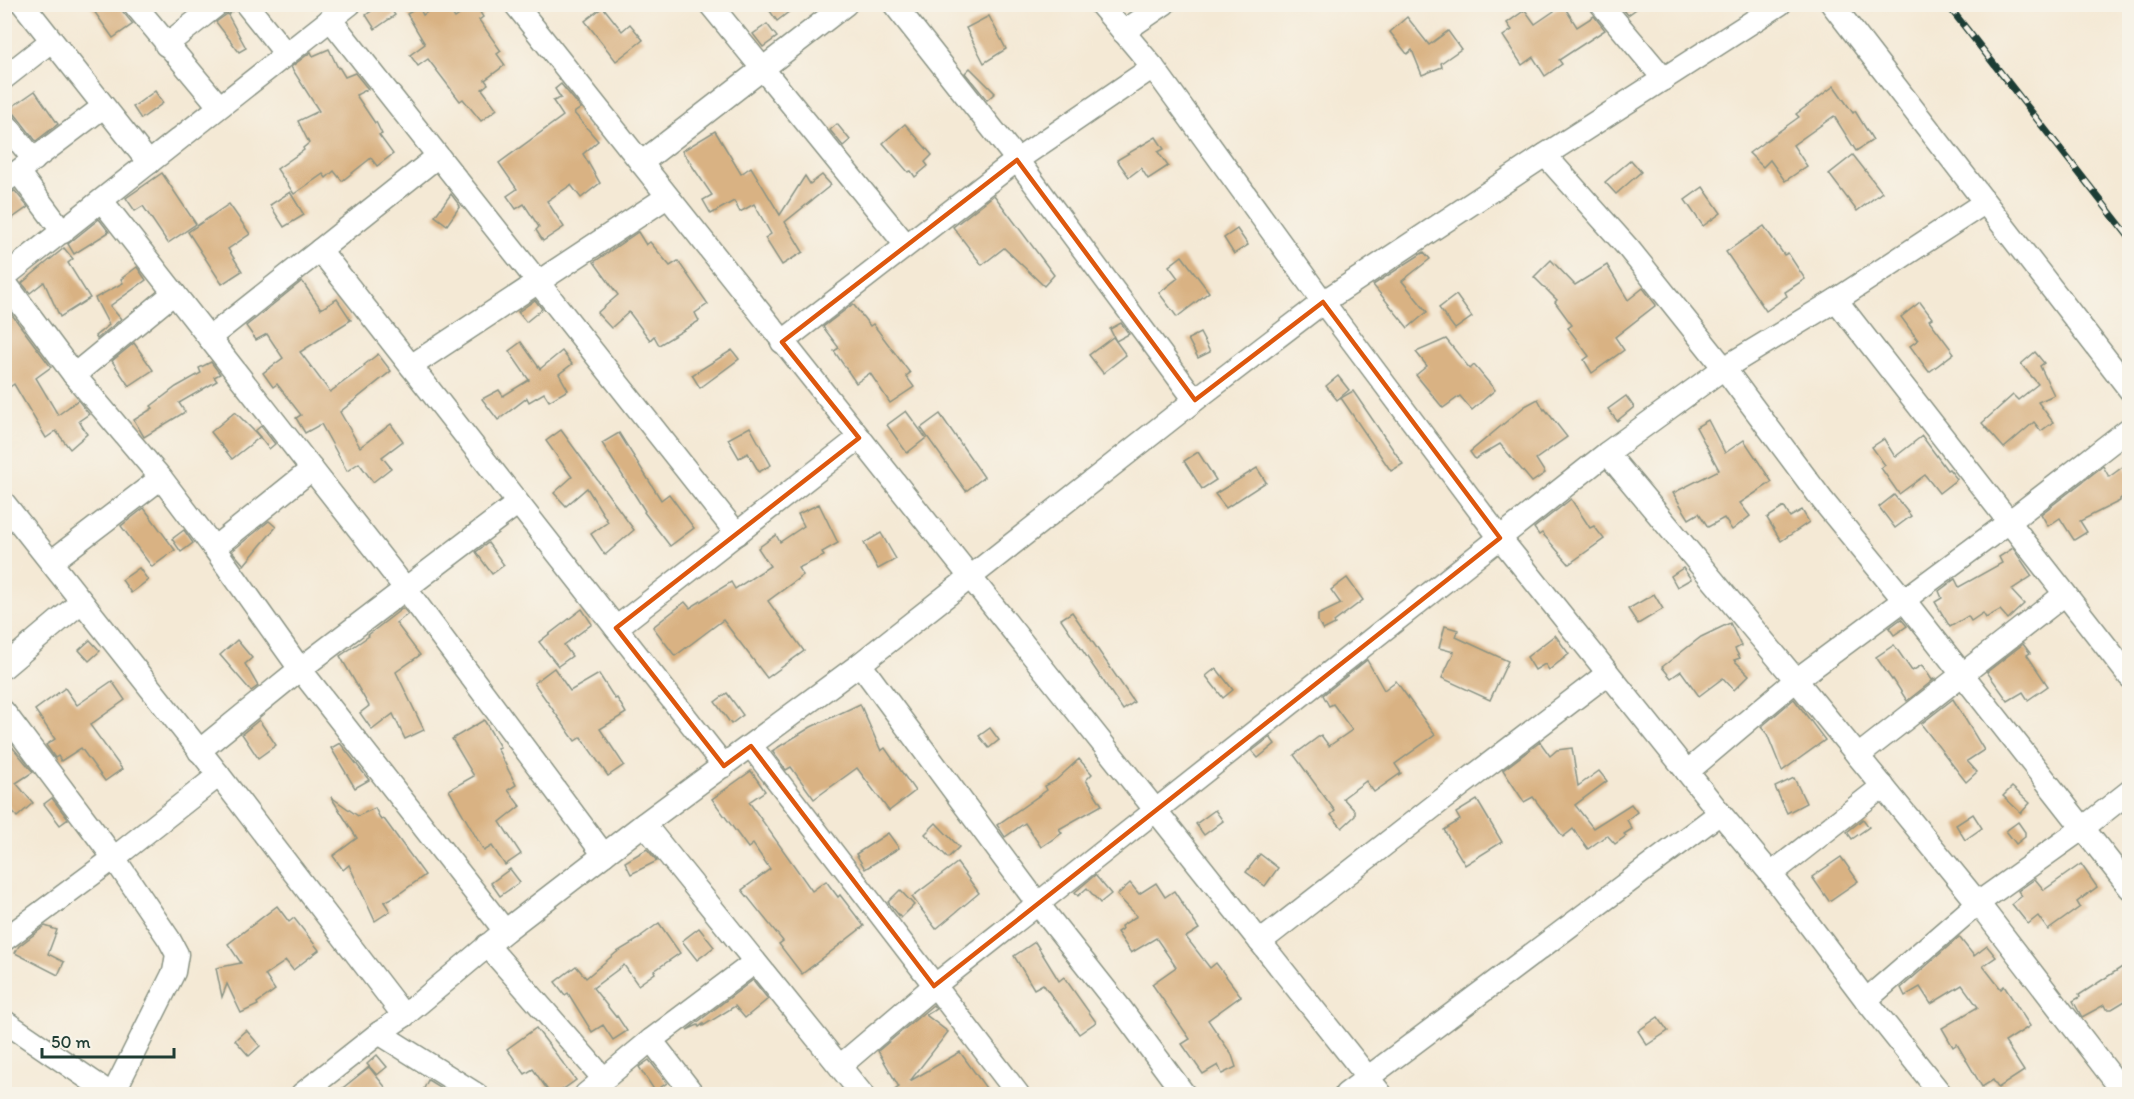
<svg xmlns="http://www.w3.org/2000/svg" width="2134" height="1099" font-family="Itim,sans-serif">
<rect width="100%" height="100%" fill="#f7f3e8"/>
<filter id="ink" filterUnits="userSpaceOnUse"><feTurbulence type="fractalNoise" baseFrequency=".0167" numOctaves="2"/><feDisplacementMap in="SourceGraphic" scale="12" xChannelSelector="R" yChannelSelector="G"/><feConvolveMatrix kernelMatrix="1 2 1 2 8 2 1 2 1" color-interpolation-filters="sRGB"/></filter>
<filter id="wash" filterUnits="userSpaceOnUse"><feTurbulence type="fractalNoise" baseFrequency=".008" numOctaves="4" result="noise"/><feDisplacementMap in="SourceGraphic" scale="24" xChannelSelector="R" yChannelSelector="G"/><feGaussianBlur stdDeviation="1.35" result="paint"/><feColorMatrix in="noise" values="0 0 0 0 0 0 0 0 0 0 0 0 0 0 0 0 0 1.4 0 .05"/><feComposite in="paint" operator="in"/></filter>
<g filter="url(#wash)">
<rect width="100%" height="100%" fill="#f4e9d5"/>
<g id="blocks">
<g fill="#d9b283">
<polygon points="89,4 121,4 123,12 133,24 113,38"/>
<polygon points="231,4 234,10 228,15 246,48 239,52 216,22 227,14"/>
<polygon points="381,4 387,4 395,15 375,29 366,15"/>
<polygon points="438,4 445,4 455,18 475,4 483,17 479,20 501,51 497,54 505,65 485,80 488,84 482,89 497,109 481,121 463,99 460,101 428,59 418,66 410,55 425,44 407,14 419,7 423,15"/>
<polygon points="765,4 799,4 777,21"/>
<polygon points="1619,4 1643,4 1628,15"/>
<polygon points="1563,5 1577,27 1594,16 1605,30 1559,60 1562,64 1545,76 1533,57 1522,65 1503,36 1512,30 1507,23 1525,10 1535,24"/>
<polygon points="603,7 622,31 630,24 643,40 616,61 585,21"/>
<polygon points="989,16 1006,49 984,63 966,28"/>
<polygon points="1407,17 1429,45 1448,31 1461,49 1441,63 1442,67 1422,75 1412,50 1407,54 1390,32"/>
<polygon points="767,24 777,37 763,47 753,34"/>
<polygon points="329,49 338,68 339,67 345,77 355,73 368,89 356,95 375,123 376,122 382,134 379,135 393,154 377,166 371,158 342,181 334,171 326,178 323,174 294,194 277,169 304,150 303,148 309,143 298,121 319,111 291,67 311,52 313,56"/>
<polygon points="970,68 995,93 987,100 965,73"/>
<polygon points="561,84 581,108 574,113 598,141 583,154 600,183 581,198 571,185 547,201 564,227 543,241 536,230 539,227 524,204 516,209 507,196 517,189 499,163 563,116 553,101 561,98 555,89"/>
<polygon points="1834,86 1853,113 1855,111 1873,140 1856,151 1834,116 1793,145 1807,166 1785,181 1770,160 1763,167 1749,153 1799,117 1796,114"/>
<polygon points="35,91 58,124 36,141 15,114 9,109"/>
<polygon points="155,91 163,103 141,119 133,107"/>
<polygon points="837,124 850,140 843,146 830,130"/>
<polygon points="905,124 932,155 925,162 928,166 915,177 911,171 908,172 883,143"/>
<polygon points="715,131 741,174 751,167 780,215 805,176 810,184 822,175 831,185 785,222 803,252 782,265 765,238 771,234 754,204 740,212 734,201 711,214 703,200 712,195 682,151"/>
<polygon points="1156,137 1164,149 1158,152 1168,166 1148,179 1141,168 1129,177 1117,160"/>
<polygon points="1853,155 1882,192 1857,211 1829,174"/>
<polygon points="1631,160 1641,172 1616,194 1605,182"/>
<polygon points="162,173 196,224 168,243 143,206 135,211 126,198"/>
<polygon points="1703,187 1721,213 1703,226 1685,200"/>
<polygon points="15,191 28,207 4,224 4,195"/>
<polygon points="290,192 304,215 284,227 270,205"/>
<polygon points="451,194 460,206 447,225 435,216"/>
<polygon points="994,195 1054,275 1044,286 1004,248 982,265 953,227"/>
<polygon points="229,204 250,234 228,249 242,271 222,284 188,232"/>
<polygon points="99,219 109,232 74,254 68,244"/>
<polygon points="1764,226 1784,255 1788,253 1805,279 1785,292 1787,296 1766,311 1726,252"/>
<polygon points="1237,229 1248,245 1234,254 1224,238"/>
<polygon points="638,232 646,245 650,242 670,266 678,261 708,304 695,313 699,321 659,345 654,336 650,340 629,312 611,328 597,313 618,295 594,262"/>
<polygon points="64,248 73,259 68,263 90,298 60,317 44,282 30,293 22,283"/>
<polygon points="1424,252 1430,259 1402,281 1427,312 1408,328 1373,285"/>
<polygon points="1182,256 1209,292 1177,317 1159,293 1178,278 1169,266"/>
<polygon points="1551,260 1575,285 1607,265 1628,300 1643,288 1656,305 1615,337 1624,350 1592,373 1584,360 1589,356 1568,328 1572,325 1555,302 1557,300 1534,277"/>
<polygon points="137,267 146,280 110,306 121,319 97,339 95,336 109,325 95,298 123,283 121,279"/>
<polygon points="302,281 321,309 337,299 351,320 300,352 330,392 365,366 364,365 378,354 391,371 340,412 360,447 391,424 403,441 382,457 391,468 373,482 359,463 347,471 321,424 305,433 296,418 301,415 277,384 273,387 263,373 283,358 267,334 256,340 246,326"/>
<polygon points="1456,295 1472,317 1455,329 1439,308"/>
<polygon points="535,300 542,309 526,322 518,312"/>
<polygon points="1920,302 1932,318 1929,320 1954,353 1929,372 1910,346 1918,340 1901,317"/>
<polygon points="4,304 51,367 36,378 58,415 78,400 89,414 79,421 87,434 70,449 56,431 46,438 14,384 4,391"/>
<polygon points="853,304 870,326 873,324 910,373 906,376 914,387 890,403 870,373 856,383 834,351 839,348 823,327"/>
<polygon points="1121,323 1129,334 1116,341 1110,329"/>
<polygon points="1200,333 1210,352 1198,358 1188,339"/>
<polygon points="1113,337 1126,355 1103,373 1089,355"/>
<polygon points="1446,339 1470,369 1474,365 1495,390 1472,410 1460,396 1443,408 1416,375 1427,366 1416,352"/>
<polygon points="521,342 540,369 562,351 572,364 559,374 568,390 549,401 544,393 529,402 527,398 498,420 482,399 499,390 503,396 529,380 509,351"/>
<polygon points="134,343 153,370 129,386 112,361"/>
<polygon points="732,350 739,359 700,388 692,375"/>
<polygon points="2035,352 2044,363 2040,366 2054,395 2038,402 2053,422 2041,431 2034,422 2004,448 1982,423 2013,395 2018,400 2038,384 2021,364"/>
<polygon points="211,362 220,374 214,377 217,381 179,403 185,412 144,437 134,420 153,408 151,406 176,387 201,373 199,368"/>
<polygon points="1338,376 1349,390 1337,400 1326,386"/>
<polygon points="1353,391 1403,464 1391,471 1341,398"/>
<polygon points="1626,396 1634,407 1617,421 1608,409"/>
<polygon points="1538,399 1544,410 1545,409 1567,437 1536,459 1545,473 1532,482 1500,444 1475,459 1470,452 1525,406"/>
<polygon points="906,411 926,438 907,453 887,425"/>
<polygon points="235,412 260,437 232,459 211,432"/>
<polygon points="940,414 984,477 966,491 921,428"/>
<polygon points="1708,420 1725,453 1744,440 1772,482 1740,503 1750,516 1732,530 1724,518 1708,527 1699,513 1689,519 1673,493 1719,470 1696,427"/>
<polygon points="261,426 275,444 269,449 255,431"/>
<polygon points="750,427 771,465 759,472 748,453 739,458 728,439"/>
<polygon points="561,430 634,530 605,555 591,534 608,522 587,488 566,506 554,493 572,477 546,441"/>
<polygon points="619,433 661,500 669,494 694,528 670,546 644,512 645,511 602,443"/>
<polygon points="1922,436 1947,470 1949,469 1957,479 1939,493 1925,475 1899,494 1881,468 1885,465 1872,447 1884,439 1895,457"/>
<polygon points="1198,452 1216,480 1202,489 1184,461"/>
<polygon points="2103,466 2109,477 2124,466 2130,475 2130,492 2120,499 2120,501 2080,521 2087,532 2074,540 2060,518 2048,526 2041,514"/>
<polygon points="1257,468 1266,482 1226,508 1215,494"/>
<polygon points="1894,495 1911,516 1895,528 1879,507"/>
<polygon points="1571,499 1590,528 1594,526 1604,539 1569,564 1542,533 1539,535 1534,528"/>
<polygon points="819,504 838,543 822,552 824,556 798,568 803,575 768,601 804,651 767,678 723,620 675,656 653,627 685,602 690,608 731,582 735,589 770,566 758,548 776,535 780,542 804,526 798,514"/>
<polygon points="1784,507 1790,517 1802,510 1809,522 1781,541 1767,518"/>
<polygon points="144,508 175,550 152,567 121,526"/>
<polygon points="269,521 276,527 244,565 232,551"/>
<polygon points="184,530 193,543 181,552 172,539"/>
<polygon points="881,533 896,559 878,569 864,543"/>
<polygon points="488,543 504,565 492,574 476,552"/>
<polygon points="2013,548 2032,576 2011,590 2024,604 2008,619 2000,610 1986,618 1983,613 1971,621 1968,616 1950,627 1935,602 1942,598 1939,591 1955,579 1959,587 2002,563 1999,557"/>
<polygon points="139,568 148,580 131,593 122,580"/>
<polygon points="1683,568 1691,579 1677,587 1671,576"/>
<polygon points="1347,578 1363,600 1334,622 1335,624 1323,630 1318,621 1318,615 1341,604 1331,590"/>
<polygon points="1654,594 1663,609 1638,624 1628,609"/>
<polygon points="403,608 408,614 396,623 420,655 396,672 424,730 405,739 393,714 372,730 360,713 369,706 340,656 369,636 368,635"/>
<polygon points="582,609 592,624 564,645 572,656 558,666 539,642"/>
<polygon points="1072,612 1134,702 1123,710 1061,619"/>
<polygon points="1901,619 1907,626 1894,635 1889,628"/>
<polygon points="1730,623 1741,646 1735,649 1740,658 1734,660 1749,675 1734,690 1723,678 1699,696 1681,671 1671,678 1662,667 1701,637"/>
<polygon points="1445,626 1458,630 1456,637 1508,661 1490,700 1442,678 1454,652 1439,648"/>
<polygon points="1555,635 1569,654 1549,670 1545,664 1535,670 1527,657"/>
<polygon points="90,640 100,651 89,661 79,650"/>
<polygon points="237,640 252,658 245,664 258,686 251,691 220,655"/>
<polygon points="2023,644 2030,653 2027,655 2048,686 2028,700 2023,692 2008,701 1987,672"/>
<polygon points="1894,645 1912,671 1922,665 1932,680 1936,678 1907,701 1893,679 1892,680 1876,657"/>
<polygon points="1367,660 1384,690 1396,681 1435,735 1395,764 1401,773 1374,792 1366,781 1343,798 1355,811 1355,816 1342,828 1331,815 1335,811 1294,755 1321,735 1329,746 1352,730 1333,704 1329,706 1323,695"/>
<polygon points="554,668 570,691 599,674 615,699 617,698 626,713 600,729 624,765 608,776 581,737 575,741 534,683"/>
<polygon points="1216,668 1233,690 1223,698 1206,676"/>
<polygon points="112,681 125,700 90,725 122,769 105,781 81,748 61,761 58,756 55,758 46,745 55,739 35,710 65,688 77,705"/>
<polygon points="727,693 743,715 731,724 715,702"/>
<polygon points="1794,699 1825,740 1782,771 1767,734 1761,727"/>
<polygon points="1953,699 1984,750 1967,761 1977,772 1966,782 1921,724"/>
<polygon points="860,704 881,751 885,748 915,791 889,811 857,768 814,799 791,767 786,770 772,751 811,727"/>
<polygon points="259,720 276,745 258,758 242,734"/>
<polygon points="484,720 500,747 497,748 516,785 508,790 520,806 500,822 521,854 505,865 492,846 484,851 449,790 474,776 452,739"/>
<polygon points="990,728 999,740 989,748 979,736"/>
<polygon points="4,737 33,772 16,783 33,803 17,817 4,802"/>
<polygon points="1270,737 1275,744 1258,758 1252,751"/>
<polygon points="1540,742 1550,756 1557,750 1572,748 1578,786 1599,771 1607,781 1575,805 1593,828 1631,804 1637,812 1627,820 1632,829 1624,834 1626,836 1615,844 1607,835 1588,849 1573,829 1563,837 1533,797 1524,802 1503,770"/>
<polygon points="340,743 369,780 355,788 331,748"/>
<polygon points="1079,759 1092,774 1086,780 1102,805 1059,829 1062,833 1041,847 1025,823 1005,837 997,825 1047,790 1045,786 1055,781"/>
<polygon points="751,771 765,791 749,802 812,891 826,881 838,897 840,895 864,926 802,974 779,944 783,941 742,890 770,869 753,844 748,848 712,799"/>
<polygon points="1794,778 1806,803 1787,813 1775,787"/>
<polygon points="2012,787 2030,803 2021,813 2003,796"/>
<polygon points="331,797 358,816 375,808 381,820 384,819 425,875 396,896 384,902 390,911 375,921 349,865 343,870 333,856 357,838"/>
<polygon points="52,798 68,819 60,825 44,804"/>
<polygon points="1477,800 1502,842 1465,865 1444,830 1460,820 1456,813"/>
<polygon points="1215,810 1223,821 1204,835 1196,824"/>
<polygon points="1973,814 1982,828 1965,840 1956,825"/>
<polygon points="1863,819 1869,827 1852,839 1847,832"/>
<polygon points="2018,822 2025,832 2025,837 2016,844 2006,831"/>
<polygon points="936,823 959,847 948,858 925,834"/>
<polygon points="888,833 899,848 865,869 856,854"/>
<polygon points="647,849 657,861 631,874 625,862"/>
<polygon points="1260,854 1278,868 1265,886 1246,872"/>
<polygon points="1841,857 1858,881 1829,901 1812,877"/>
<polygon points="957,863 979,893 936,929 912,897"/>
<polygon points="2081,864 2097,887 2077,902 2080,907 2048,930 2038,916 2028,924 2012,904 2022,896 2018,891 2035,879 2044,890"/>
<polygon points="510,869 520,882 500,896 491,883"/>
<polygon points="1095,875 1111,894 1100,903 1087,888 1078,896 1075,892"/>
<polygon points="1130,883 1139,894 1156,883 1165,897 1174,891 1199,929 1186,937 1210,968 1216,963 1241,996 1208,1020 1232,1055 1236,1067 1222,1074 1218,1065 1203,1074 1182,1044 1190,1039 1152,984 1176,967 1156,938 1131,953 1117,932 1122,929 1121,926 1137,916 1117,895"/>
<polygon points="900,890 914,905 901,918 888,902"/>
<polygon points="277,906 289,922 294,918 319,950 293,970 286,961 265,975 275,990 257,1003 258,1005 241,1013 227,984 222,997 216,968 241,963 228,944"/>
<polygon points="659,923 680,953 654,971 655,973 638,985 624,965 593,988 616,1017 617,1016 627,1031 613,1040 603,1025 592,1032 568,993 565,995 555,982 576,966 586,978 617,952 642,937 641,936"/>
<polygon points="45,926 57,930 48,954 64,962 58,975 15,953 19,946"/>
<polygon points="699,928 714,947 697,960 682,941"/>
<polygon points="1959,937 1974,956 1987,946 1996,957 1983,966 2001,989 2004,986 2030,1026 2005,1042 2024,1071 1998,1088 1993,1080 1982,1087 1957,1044 1953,1047 1942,1028 1978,1007 1962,985 1931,1004 1920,987 1905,996 1901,988"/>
<polygon points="1035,942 1059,981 1064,977 1096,1022 1079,1034 1043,984 1034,989 1014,956"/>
<polygon points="2130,962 2130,998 2112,1009 2106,1009 2104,1005 2082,1017 2073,1001 2080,997 2079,995"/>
<polygon points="753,980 768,999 745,1018 735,1006 703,1026 703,1024 699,1027 698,1025 687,1030"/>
<polygon points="933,1005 936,1009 926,1015 948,1032 910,1081 960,1052 991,1095 887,1095 899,1087 878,1051"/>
<polygon points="1658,1017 1668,1031 1647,1045 1638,1031"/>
<polygon points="536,1028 576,1080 555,1095 551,1095 533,1069 525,1074 507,1049"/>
<polygon points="246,1030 260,1046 249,1056 235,1040"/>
<polygon points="377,1055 387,1067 377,1075 367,1064"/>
<polygon points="649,1060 667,1083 655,1091 639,1067"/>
<polygon points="369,1067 386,1088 378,1095 334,1095"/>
<polygon points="428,1080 441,1088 438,1095 421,1095"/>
</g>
</g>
</g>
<g filter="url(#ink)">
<use href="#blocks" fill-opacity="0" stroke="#8a9384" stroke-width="1.5"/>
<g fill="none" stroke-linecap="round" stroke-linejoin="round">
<defs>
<g id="minor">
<polyline points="23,4 149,163"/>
<polyline points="134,4 219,106"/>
<polyline points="246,4 286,54"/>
<polyline points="515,4 1381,1094"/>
<polyline points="710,4 906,245"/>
<polyline points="894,4 1017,160 1195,400"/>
<polyline points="1100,4 1153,67 1323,302 1500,538 1720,813 1771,874 1866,1000 1941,1094"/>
<polyline points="1601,4 1664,79"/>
<polyline points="1832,4 2130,390"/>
<polyline points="330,19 737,534"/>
<polyline points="1123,32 1164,4"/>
<polyline points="166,45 218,4"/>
<polyline points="4,78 51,41"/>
<polyline points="4,122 34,160"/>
<polyline points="1545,155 1629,249 1724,368 1823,501 1904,600 2130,888"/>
<polyline points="641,163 846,4"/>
<polyline points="18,172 63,232"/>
<polyline points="4,182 103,107"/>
<polyline points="102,201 405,588 604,855"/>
<polyline points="320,250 438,156"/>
<polyline points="4,277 350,4"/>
<polyline points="4,281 74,375 161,478 214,548 300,669 505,931"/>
<polyline points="1836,300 2130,677"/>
<polyline points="209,338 320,250 724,766"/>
<polyline points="782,342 1017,160 1153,67"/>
<polyline points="411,366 667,197"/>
<polyline points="74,375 174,293"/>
<polyline points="1607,453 1796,680 1978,903 2125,1094"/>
<polyline points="4,503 219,775 404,1016"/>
<polyline points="214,548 312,469"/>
<polyline points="51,562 161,478"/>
<polyline points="616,628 859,438"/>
<polyline points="860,664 1038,904 1121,1009 1184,1094"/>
<polyline points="4,667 81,602"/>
<polyline points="4,712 114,858 169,939 177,954 174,972 113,1094"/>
<polyline points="751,746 1018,1094"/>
<polyline points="199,751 300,669 518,503"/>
<polyline points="1858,756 2065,594"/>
<polyline points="1687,772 1796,680 2009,522 2130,428"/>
<polyline points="644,824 862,1094"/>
<polyline points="1771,874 1883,786"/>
<polyline points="4,940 114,858 219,775"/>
<polyline points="1260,942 1438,803 1607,674"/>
<polyline points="487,945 604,1079"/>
<polyline points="1866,1000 1978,903 2083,828 2130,791"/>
<polyline points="4,1021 111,1094"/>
<polyline points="379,1033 476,1094"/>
<polyline points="840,1066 934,986 1607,453 1724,368 1836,300 1984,203"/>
<polyline points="302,1094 379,1033 404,1016 505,931 644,824 860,664 1195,400 1323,302 1545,155 1780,4"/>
<polyline points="586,1094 651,1040"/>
<polyline points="693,1094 651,1040 755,962"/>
<polyline points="1346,1094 1720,813"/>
</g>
</defs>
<use href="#minor" stroke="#8a9384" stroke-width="25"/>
<use href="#minor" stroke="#fff" stroke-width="22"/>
<defs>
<polyline id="rail" points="1947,4 2130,238"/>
</defs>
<use href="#rail" stroke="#1f3d34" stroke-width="7"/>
<use href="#rail" stroke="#f7f3e8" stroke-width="4.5" stroke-dasharray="14" stroke-linecap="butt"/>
</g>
</g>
<path fill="none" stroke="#de580e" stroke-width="4.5" stroke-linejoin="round" d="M1017 160 1195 400 1323 302 1500 538 934 986 751 746 724 766 616 628 859 438 782 342Z"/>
<rect width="2134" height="1099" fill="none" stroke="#f7f3e8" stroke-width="24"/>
<path d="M42 1048v9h132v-9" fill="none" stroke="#1f3d34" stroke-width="3"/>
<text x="51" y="1048" font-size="18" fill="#1f3d34" stroke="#f7f3e8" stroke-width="4.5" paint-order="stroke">50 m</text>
</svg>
